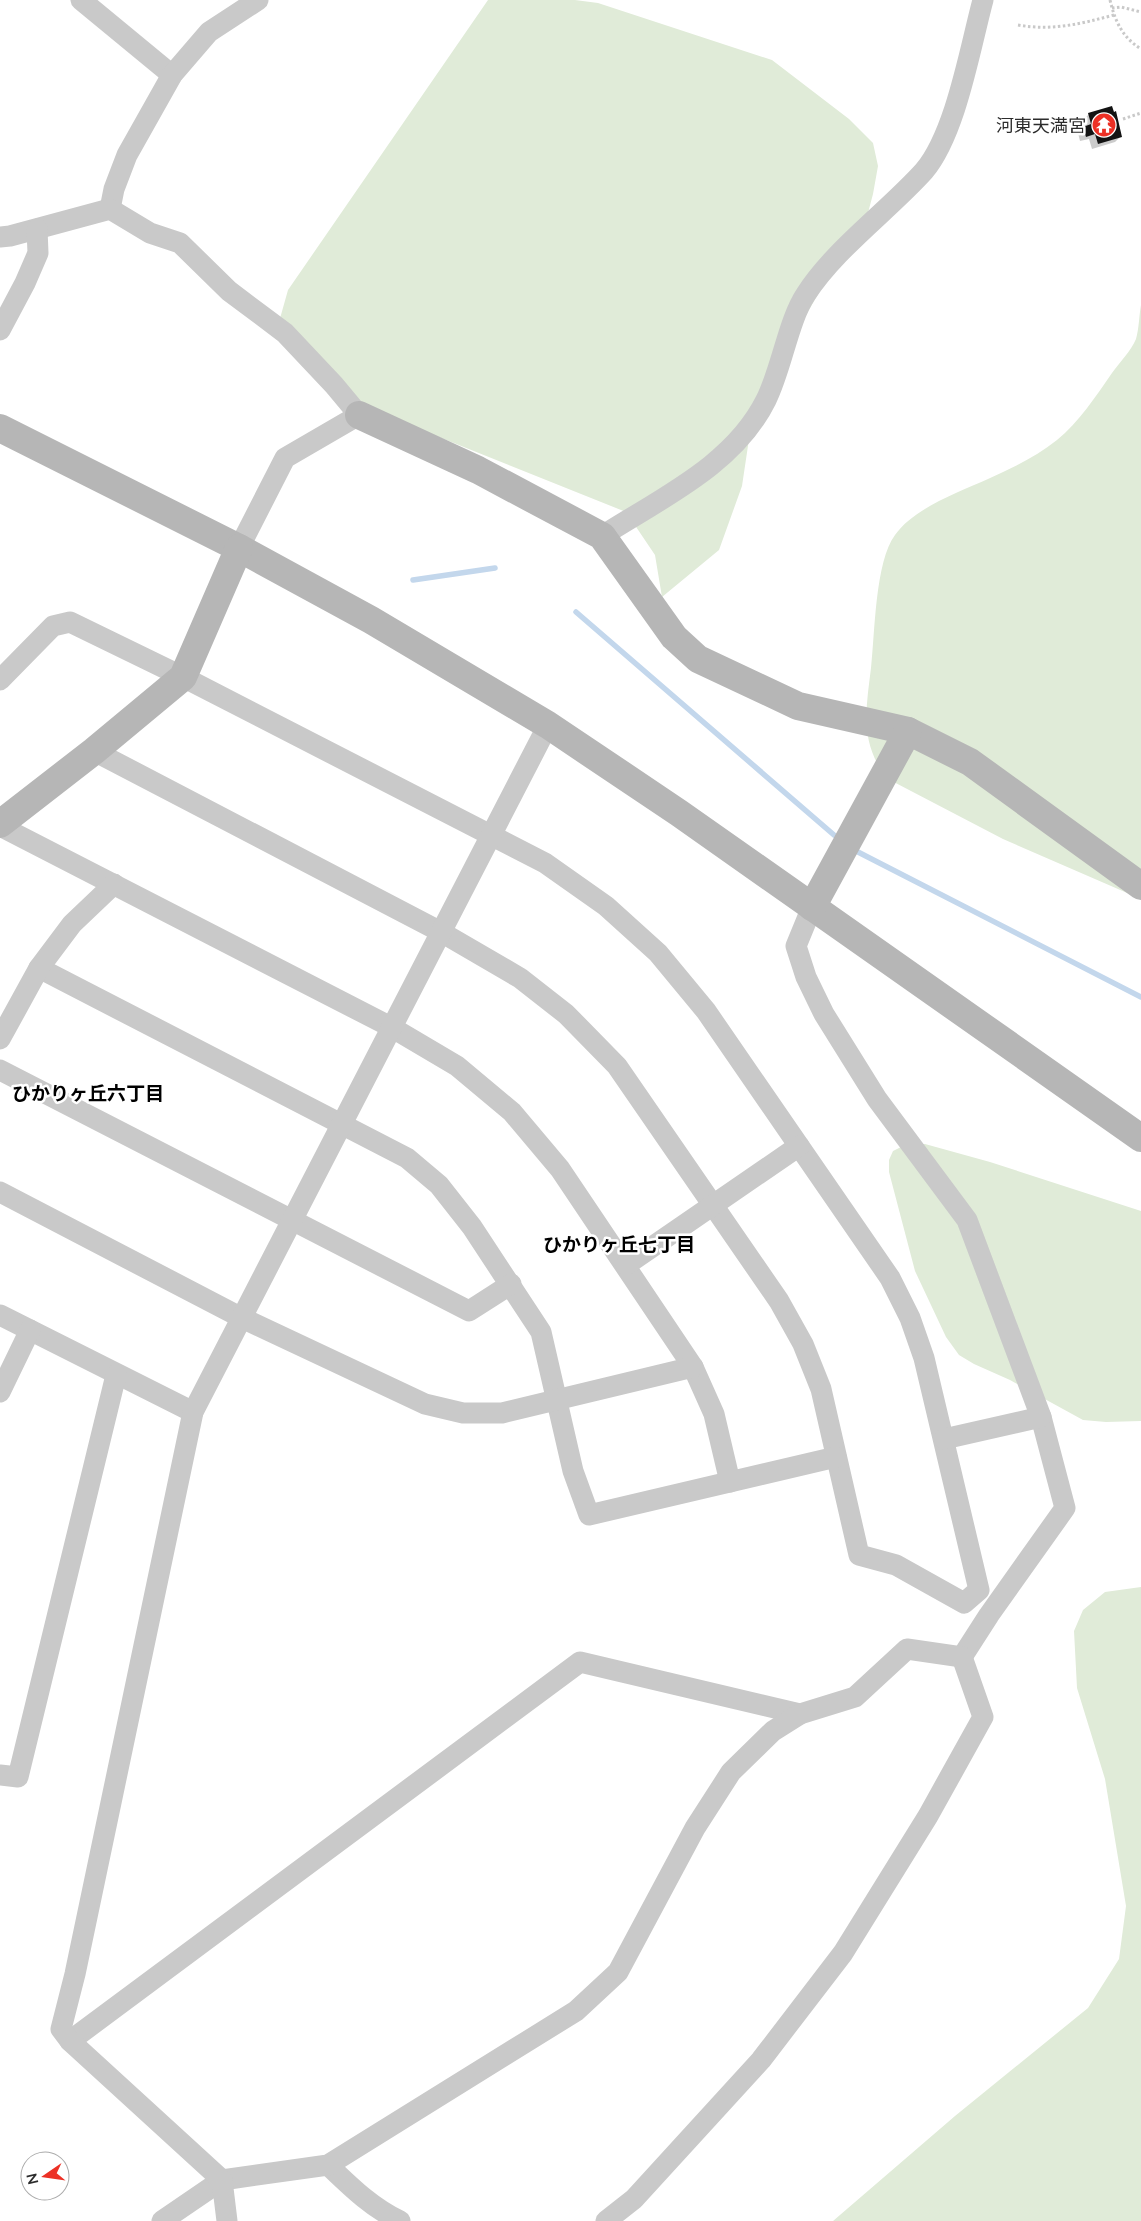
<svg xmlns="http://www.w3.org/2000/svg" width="1141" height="2221" font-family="Lato,'Noto Sans JP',sans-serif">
<rect width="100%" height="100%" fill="#fff"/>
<g fill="#e0ebd8">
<polygon points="488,0 575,0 598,3 772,60 849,119 873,143 878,166 873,194 860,243 825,282 770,378 752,419 742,486 719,550 662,597 655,555 626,512 339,397 279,322 288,290"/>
<path d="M1141 305V899L1003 839 888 779C859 744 866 709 871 668 875 633 875 562 895 535 914 508 959 492 988 479 1012 468 1036 457 1057 440 1079 422 1096 396 1112 373 1119 363 1131 351 1136 339 1139 329 1139 316 1141 305Z"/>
<polygon points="907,1144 925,1144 990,1162 1141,1211 1141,1421 1106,1422 1083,1420 1010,1380 974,1364 959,1355 946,1337 915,1271 889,1172 889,1160 893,1151"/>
<polygon points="1141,1587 1141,2221 833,2221 955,2116 1088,2008 1119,1959 1126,1906 1105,1779 1077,1688 1074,1631 1083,1610 1105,1592"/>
</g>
<polygon fill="#0003" points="1089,114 1120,137 1115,142 1092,149 1089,139 1080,141 1078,133 1085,127 1083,120"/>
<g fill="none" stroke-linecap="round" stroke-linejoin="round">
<g stroke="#c3d7ec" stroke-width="5.5">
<polyline points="413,580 495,568"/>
<polyline points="576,612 834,835"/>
<polyline points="856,851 1141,997"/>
</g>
</g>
<polygon fill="#131313" points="1112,106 1114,112 1116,111 1122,137 1098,144 1095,134 1086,137 1083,127 1091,124 1088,113"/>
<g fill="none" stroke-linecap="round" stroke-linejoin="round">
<g stroke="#c9c9c9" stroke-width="3" stroke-dasharray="2.5 2.5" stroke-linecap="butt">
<path d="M1110 0C1115 21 1122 37 1141 49"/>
<polyline points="1112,8 1121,7 1141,12"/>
<path d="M1018 25C1052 31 1080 24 1114 15"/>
<polyline points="1123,119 1141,113"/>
</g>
<g stroke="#c9c9c9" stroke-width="21">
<polyline points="81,0 172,75"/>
<polyline points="110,209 114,189 127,155 172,75 209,32 258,0"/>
<polyline points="0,237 10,236 110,209 150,233 180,243 229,291 285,333 334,385 359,415 285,458 239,548"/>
<polyline points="0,330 25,283 38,253 37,229"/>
<path d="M602 536C661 498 734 465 766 400 782 368 788 321 806 294 835 249 888 211 924 171 956 133 970 48 983 0"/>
<polyline points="0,680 53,626 70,622 183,677 545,863 606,906 658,953 706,1011 799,1146 890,1278 910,1318 924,1358 979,1590 964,1603 896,1565 859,1555 821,1389 803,1344 779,1301 617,1066 566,1014 520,978 441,932 94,751"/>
<polyline points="0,826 391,1027 457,1066 512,1112 560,1169 693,1367 714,1414 730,1482"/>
<polyline points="812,907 796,946 806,977 824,1014 877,1099 967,1220 1041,1417 1065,1508 989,1615 962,1657"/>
<polyline points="39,968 407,1158 439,1185 472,1227 541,1332 573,1471 589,1515 836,1457"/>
<polyline points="0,1039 39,968 72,924 114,884"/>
<polyline points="0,1070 469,1311 511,1284"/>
<polyline points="0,1192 242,1318 425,1404 463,1413 502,1413 693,1367"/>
<polyline points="626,1265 799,1146"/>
<polyline points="0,1315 193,1412"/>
<polyline points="0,1392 30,1330"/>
<polyline points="944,1439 1041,1417"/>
<polyline points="0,1775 18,1777 116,1375"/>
<polyline points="70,2041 580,1662 800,1714"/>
<path d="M328 2165C351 2187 371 2207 400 2221"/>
<polyline points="162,2221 222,2180 328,2165 576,2011 618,1972 695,1828 731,1772 773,1731 800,1714 855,1697 907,1649 962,1657"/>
<polyline points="227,2221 222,2180 70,2041 61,2029 75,1974 193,1412 548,725"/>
<polyline points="606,2221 634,2199 761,2060 843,1953 928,1816 983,1717 962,1657"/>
</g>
<g stroke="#b6b6b6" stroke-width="28">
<polyline points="359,415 478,470 602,536 674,637 698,659 798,706 908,731 970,762 1141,886"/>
<polyline points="0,428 239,548 371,620 548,725 679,813 1141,1138"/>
<polyline points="0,824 94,751 183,677 239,548"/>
<polyline points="812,907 908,731"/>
</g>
</g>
<defs>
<symbol id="temple-disc" viewBox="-11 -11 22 22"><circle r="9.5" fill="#ec3025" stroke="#fff"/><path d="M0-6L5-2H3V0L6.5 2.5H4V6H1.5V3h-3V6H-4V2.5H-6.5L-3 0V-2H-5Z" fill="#fff"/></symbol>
</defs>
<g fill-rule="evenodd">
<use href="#temple-disc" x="1090" y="111" width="28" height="28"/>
</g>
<g text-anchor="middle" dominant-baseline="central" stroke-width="5" stroke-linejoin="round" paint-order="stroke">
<g font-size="18" fill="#2c2c2c" stroke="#fff" text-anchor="end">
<text x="1086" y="125">河東天満宮</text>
</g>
<g font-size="19" font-weight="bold" fill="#000" stroke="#fff">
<text x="88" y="1092">ひかりヶ丘六丁目</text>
<text x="619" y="1243">ひかりヶ丘七丁目</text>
</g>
</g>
<g transform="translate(45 2176) rotate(257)"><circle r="24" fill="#ffffff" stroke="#ababab"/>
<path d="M0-4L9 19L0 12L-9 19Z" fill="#ec3025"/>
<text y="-8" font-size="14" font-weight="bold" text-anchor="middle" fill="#2c2c2c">N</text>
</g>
</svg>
